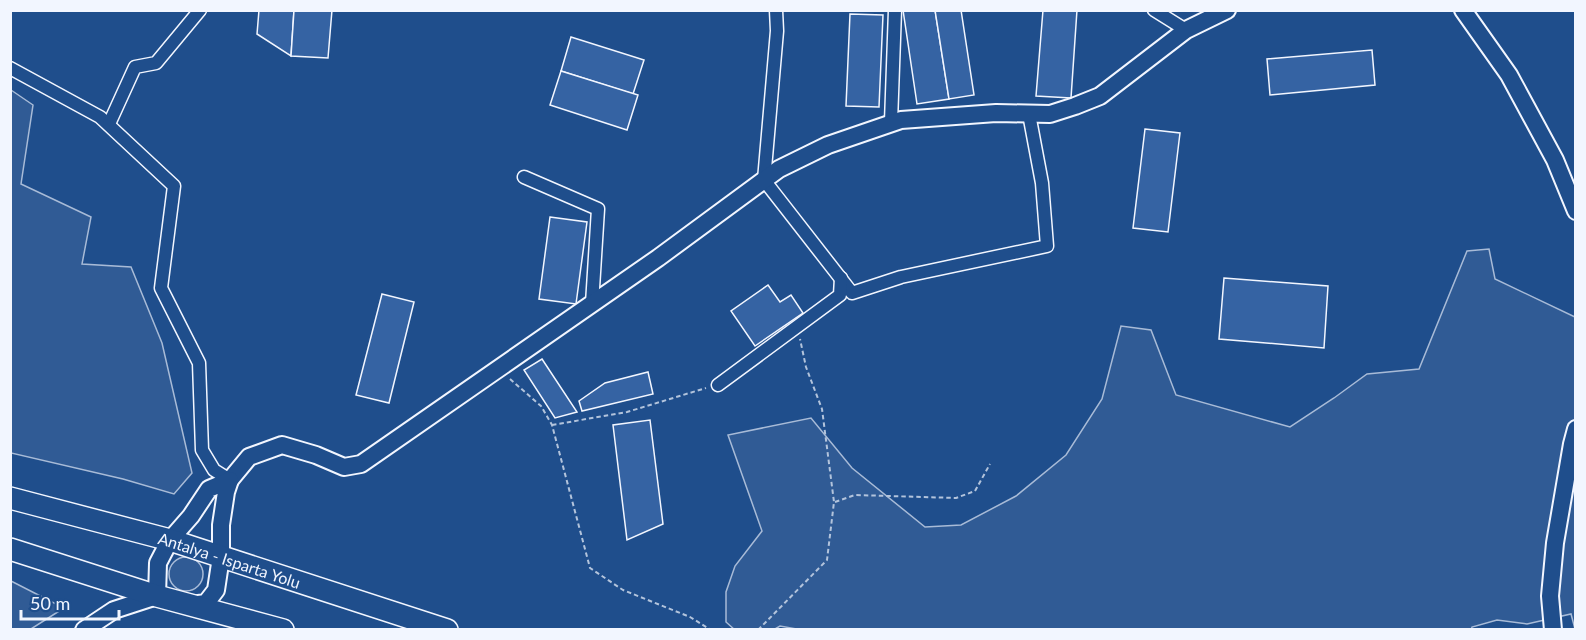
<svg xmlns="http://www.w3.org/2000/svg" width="1586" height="640" font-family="Lato,sans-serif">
<rect width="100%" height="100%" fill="#1f4e8c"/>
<g fill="#305b95" stroke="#a8bbd7" stroke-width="1.5">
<polygon points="11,90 33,105 21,184 91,217 82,264 131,267 162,343 192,473 174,494 123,479 11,453"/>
<polygon points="1489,249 1495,279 1575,317 1575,629 1571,614 1527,624 1497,620 1472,627 1471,630 802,630 780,626 775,629 735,630 726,622 726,592 735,566 762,531 728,435 811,418 852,468 925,527 961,525 1016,496 1066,455 1102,399 1121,326 1151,330 1176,395 1290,427 1334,398 1367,374 1419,369 1467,251"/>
<circle cx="186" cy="574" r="17"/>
<polygon points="11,581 64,608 31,629 11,629"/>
</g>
<g fill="#3563a3" stroke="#f2f6ff" stroke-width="1.5">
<polygon points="259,10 294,10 291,56 257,34"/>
<polygon points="294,10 332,10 328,58 291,56"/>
<polygon points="903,10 935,10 949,99 917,104"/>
<polygon points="935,10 961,10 974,95 949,99"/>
<polygon points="1043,10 1077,10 1071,98 1036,96"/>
<polygon points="850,14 883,15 879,107 846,106"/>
<polygon points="571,37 644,60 633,94 561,71"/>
<polygon points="1372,50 1375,85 1270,95 1267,59"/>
<polygon points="561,71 638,95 627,130 550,105"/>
<polygon points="1145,129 1180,133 1168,232 1133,228"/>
<polygon points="550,217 587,222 576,304 539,299"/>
<polygon points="1224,278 1328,286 1324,348 1219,339"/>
<polygon points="768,285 780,302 791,295 803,313 755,346 731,311"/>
<polygon points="382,294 414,302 389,403 356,395"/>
<polygon points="542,359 577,412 555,418 524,370"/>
<polygon points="648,372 653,394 582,411 579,401 605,383"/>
<polygon points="650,420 663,524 627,540 613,425"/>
</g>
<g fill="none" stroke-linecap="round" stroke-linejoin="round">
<defs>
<g id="street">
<polyline points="776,10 777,31 764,180 852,293 901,277 1047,246 1042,183 1029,114"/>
<polyline points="1154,10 1186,30"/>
<polyline points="10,68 100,117 174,186 161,288 199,363 202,450 214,470 230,480"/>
<polyline points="891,122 895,10"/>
<polyline points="109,124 135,67 156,63 200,10"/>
<polyline points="524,177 598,209 592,304"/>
<polyline points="718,385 840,295 841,278"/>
</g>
<g id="secondary">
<polyline points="1463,10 1509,75 1555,160 1576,211"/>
<polyline points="230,480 249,457 282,445 316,455 344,467 361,464 658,258 779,169 828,145 901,120 996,113 1050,114 1075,106 1100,96 1186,30 1227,10"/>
<polyline points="84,630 114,610 157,596 158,563 170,540 191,516 209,489 230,480 226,492 221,525 221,557 216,590 206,603 191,605"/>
<polyline points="1553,630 1550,596 1555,543 1572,444 1576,429"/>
</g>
<g id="highway">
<path id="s1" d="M10 498 170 540 447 630"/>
<polyline points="10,549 157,596 283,630"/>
</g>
</defs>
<use href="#street" stroke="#f2f6ff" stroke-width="15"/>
<use href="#secondary" stroke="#f2f6ff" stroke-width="20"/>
<use href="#highway" stroke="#f2f6ff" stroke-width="24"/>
<g stroke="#b3c4dc" stroke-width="2" stroke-dasharray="4.5 3" stroke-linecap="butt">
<polyline points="510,379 541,406 552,425 590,568 623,590 690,617 711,630"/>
<polyline points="552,425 627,412 706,388"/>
<polyline points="835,502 855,495 956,498 975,491 990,464"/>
<polyline points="758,630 827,560 834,502 822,409 806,367 800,339"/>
</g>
<use href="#street" stroke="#1f4e8c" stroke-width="12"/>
<use href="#secondary" stroke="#1f4e8c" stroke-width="16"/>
<use href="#highway" stroke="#1f4e8c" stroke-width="21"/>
</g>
<g text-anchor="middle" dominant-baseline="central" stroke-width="4.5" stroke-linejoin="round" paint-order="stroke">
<g font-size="16" fill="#f2f6ff" stroke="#1f4e8c">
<text stroke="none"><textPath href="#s1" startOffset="228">Antalya - Isparta Yolu</textPath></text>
</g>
</g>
<rect width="1586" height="640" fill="none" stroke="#f2f6ff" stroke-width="24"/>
<path d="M21 610v9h98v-9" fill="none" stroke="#f2f6ff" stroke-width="3"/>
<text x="30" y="610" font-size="18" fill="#f2f6ff" stroke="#1f4e8c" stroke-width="4.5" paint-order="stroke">50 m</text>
</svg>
